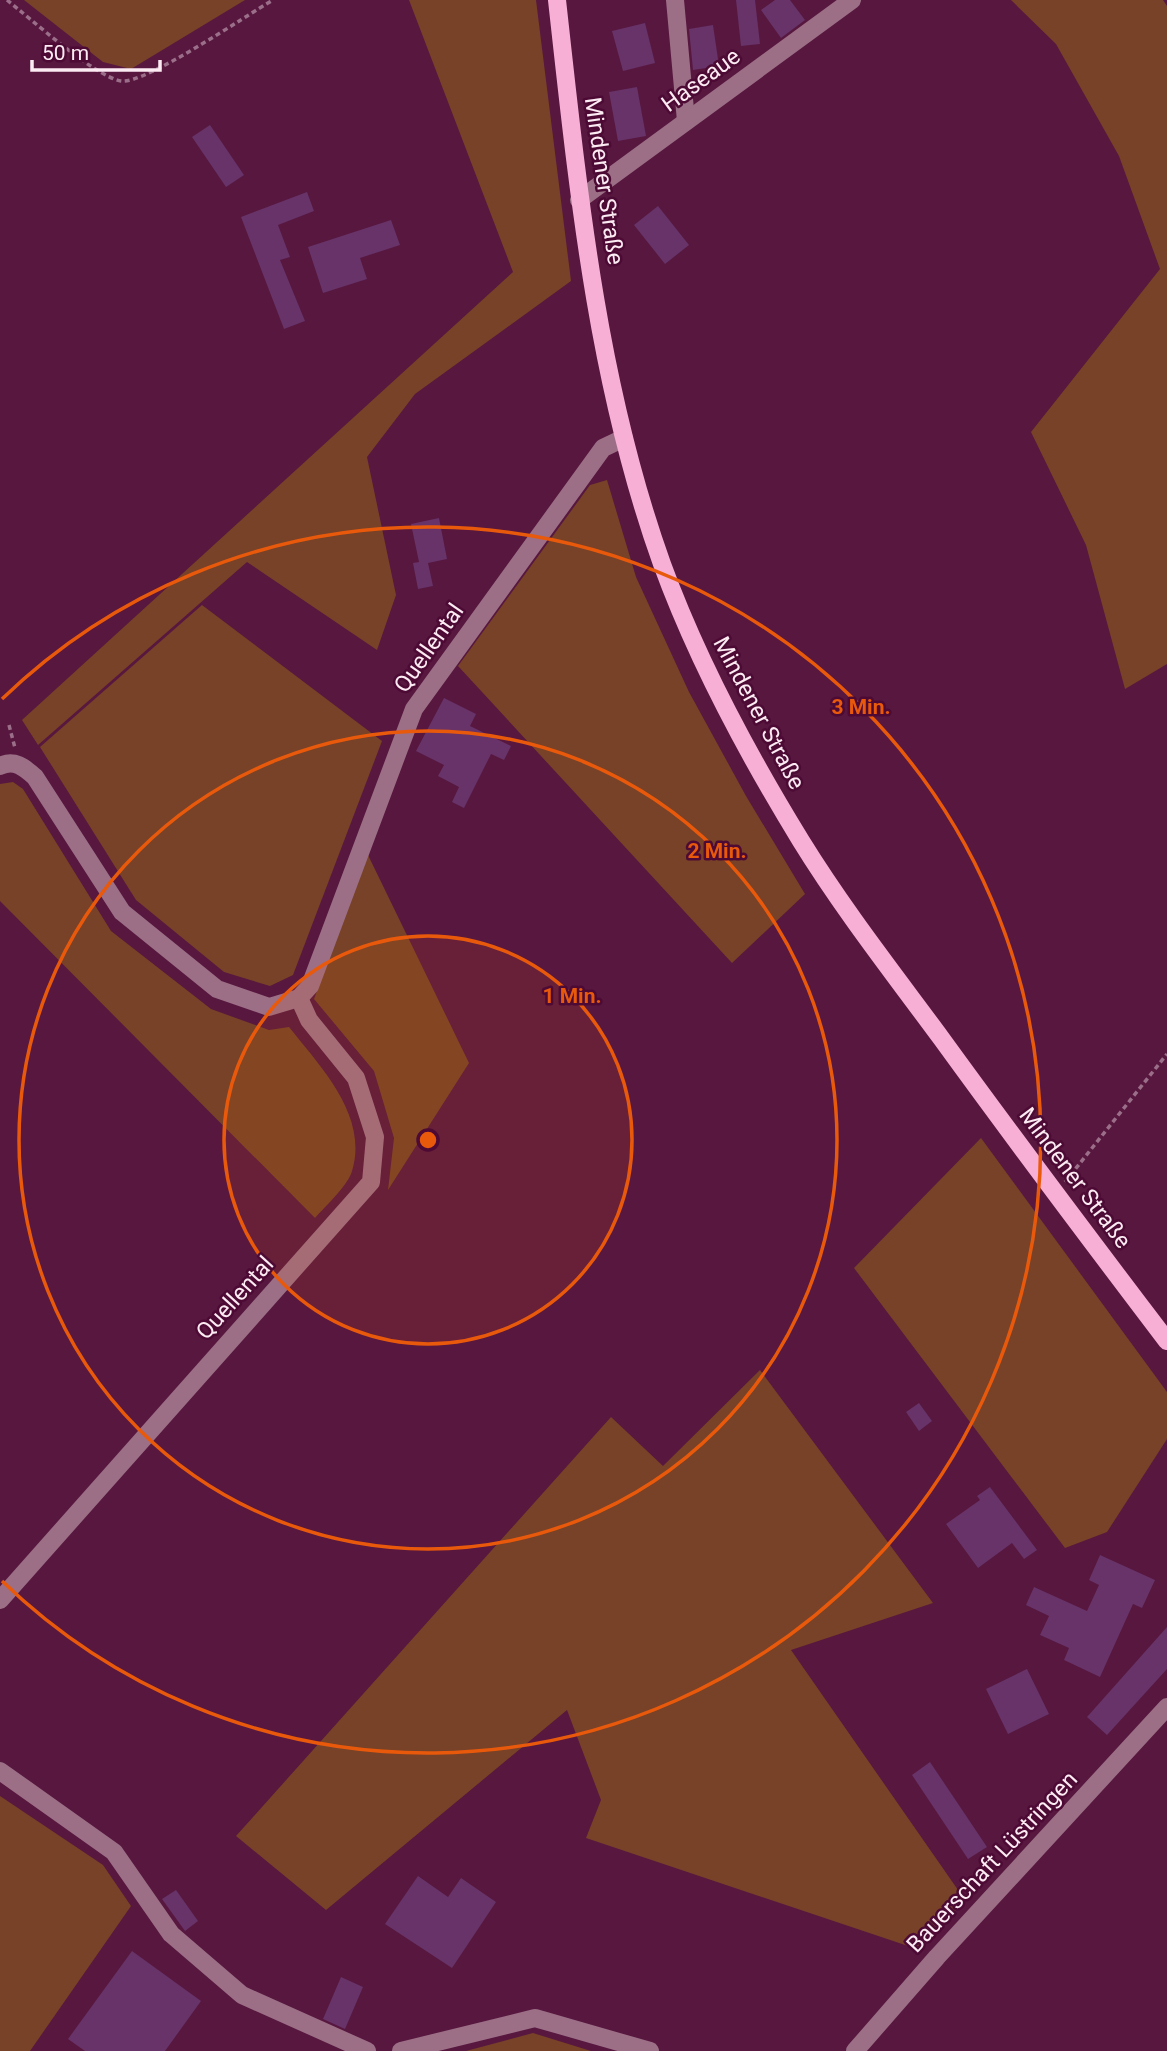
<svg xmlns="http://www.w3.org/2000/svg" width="1167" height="2051" font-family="Roboto,sans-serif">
<rect width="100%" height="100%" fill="#57173f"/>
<g fill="#774227">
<polygon points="24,0 245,0 131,69 103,62"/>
<polygon points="409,0 536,0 571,281 415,394 367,457 396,595 377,650 247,562 38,745 22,720 513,272"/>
<polygon points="1011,0 1163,0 1167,6 1167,664 1125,689 1086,545 1031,432 1160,269 1119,156 1056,44"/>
<polygon points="607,480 636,577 689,692 746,796 805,894 732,963 458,666 590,485"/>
<polygon points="202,605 382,741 293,975 270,986 224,972 136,900 40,747"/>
<path d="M13 782 23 789 111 931 211 1009 269 1030 289 1027C320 1066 369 1116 352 1171 349 1184 325 1207 315 1218L0 901V784Z"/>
<polygon points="368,855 469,1063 388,1190 394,1138 374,1071 314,999"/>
<polygon points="981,1138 1167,1392 1167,1439 1107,1532 1065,1548 854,1268"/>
<polygon points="760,1370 933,1603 791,1650 965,1900 920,1950 586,1838 601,1800 567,1710 326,1910 236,1836 611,1417 663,1466"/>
<polygon points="0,1796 103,1865 131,1906 30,2051 0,2051"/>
<polygon points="533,2033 591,2051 466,2051"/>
</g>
<g fill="#673368">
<polygon points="736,0 755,0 760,44 741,46"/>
<polygon points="775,0 790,0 805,20 781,38 761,10"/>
<polygon points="645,23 655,63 623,71 612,31"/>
<polygon points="713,25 719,66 693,70 689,29"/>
<polygon points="637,87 646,136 618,141 609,92"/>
<polygon points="210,125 244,175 226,187 192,137"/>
<polygon points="307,192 314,211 278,225 290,257 280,260 305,321 284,329 241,217"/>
<polygon points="658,206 689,245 665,264 634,225"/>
<polygon points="391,220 400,245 360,258 367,279 323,293 308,247"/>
<polygon points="439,518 447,559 428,563 433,586 418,589 413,563 419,562 411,524"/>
<polygon points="444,698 476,714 470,726 511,746 504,760 491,754 464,808 452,802 459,787 438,776 444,765 416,751"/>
<polygon points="919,1403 932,1421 919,1431 906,1412"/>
<polygon points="990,1487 1037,1550 1024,1559 1012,1543 978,1568 946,1524 980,1500 977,1496"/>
<polygon points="1100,1555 1155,1580 1142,1608 1133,1604 1100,1677 1064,1660 1069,1648 1040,1635 1049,1616 1026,1605 1034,1587 1087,1611 1099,1585 1089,1580"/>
<polygon points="1167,1627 1167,1669 1107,1735 1087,1717"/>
<polygon points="1027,1669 1049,1714 1008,1734 986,1689"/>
<polygon points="930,1762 987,1847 968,1859 912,1775"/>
<polygon points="418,1876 448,1897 461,1878 496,1902 452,1968 385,1924"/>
<polygon points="176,1890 198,1921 185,1931 162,1899"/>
<polygon points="132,1951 201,2001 165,2051 85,2051 68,2039"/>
<polygon points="341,1977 363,1987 345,2029 323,2019"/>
</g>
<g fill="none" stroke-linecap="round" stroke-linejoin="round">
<g stroke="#9b6e89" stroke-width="3.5" stroke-dasharray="5 3.5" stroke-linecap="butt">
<path d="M7 0C31 19 94 76 121 81 144 85 247 15 273 0"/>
<polyline points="9,725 15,748"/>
<polyline points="1065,1182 1167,1054"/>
</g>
<g stroke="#9c6f86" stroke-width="18">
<polyline points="675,0 686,121"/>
<polyline points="579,200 852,0"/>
<path d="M0 766C14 759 24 767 35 777L122 912 217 989 269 1007 299 998 310 986 414 709 603 448 624 438"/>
<polyline points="0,1600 371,1182 375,1137 356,1078 309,1020 299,998"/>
<polyline points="0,1771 114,1852 171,1934 242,1995 367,2051"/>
<polyline points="401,2051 535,2018 650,2051"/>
<polyline points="855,2051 937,1957 1167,1707"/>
</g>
<path stroke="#f8afd6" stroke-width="18" d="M557 0C578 190 597 383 662 564 697 660 747 753 801 841 843 909 893 973 941 1038 1015 1140 1091 1241 1167 1341"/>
</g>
<circle cx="428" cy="1140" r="204" fill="#e8590c" fill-opacity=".12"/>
<g fill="none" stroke="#e8590c" stroke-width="3.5">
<circle cx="428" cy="1140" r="204"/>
<circle cx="428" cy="1140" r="409"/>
<path d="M2 699A613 613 0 1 1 2 1581"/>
</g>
<g text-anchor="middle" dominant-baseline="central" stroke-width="5" stroke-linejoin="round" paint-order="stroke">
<g font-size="23" fill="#fcebf3" stroke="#4c0a34">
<text transform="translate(701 80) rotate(-36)">Haseaue</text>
<text transform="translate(604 181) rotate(82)">Mindener Straße</text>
<text transform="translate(429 648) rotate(-55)">Quellental</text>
<text transform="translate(759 713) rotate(62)">Mindener Straße</text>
<text transform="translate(1075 1178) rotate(53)">Mindener Straße</text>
<text transform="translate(235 1298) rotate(-48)">Quellental</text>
<text transform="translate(992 1862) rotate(-47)">Bauerschaft Lüstringen</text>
</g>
</g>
<circle cx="428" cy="1140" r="10" fill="#e8590c" stroke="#4c0a34" stroke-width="3.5"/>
<g font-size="21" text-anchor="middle" font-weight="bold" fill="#e8590c" stroke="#4c0a34" stroke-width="5" stroke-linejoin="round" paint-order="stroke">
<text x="861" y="714">3 Min.</text>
<text x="717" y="858">2 Min.</text>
<text x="572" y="1003">1 Min.</text>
</g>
<path d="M32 60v10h128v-10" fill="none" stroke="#fcebf3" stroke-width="3.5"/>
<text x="42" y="60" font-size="21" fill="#fcebf3" stroke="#4c0a34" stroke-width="5" paint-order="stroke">50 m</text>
</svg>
